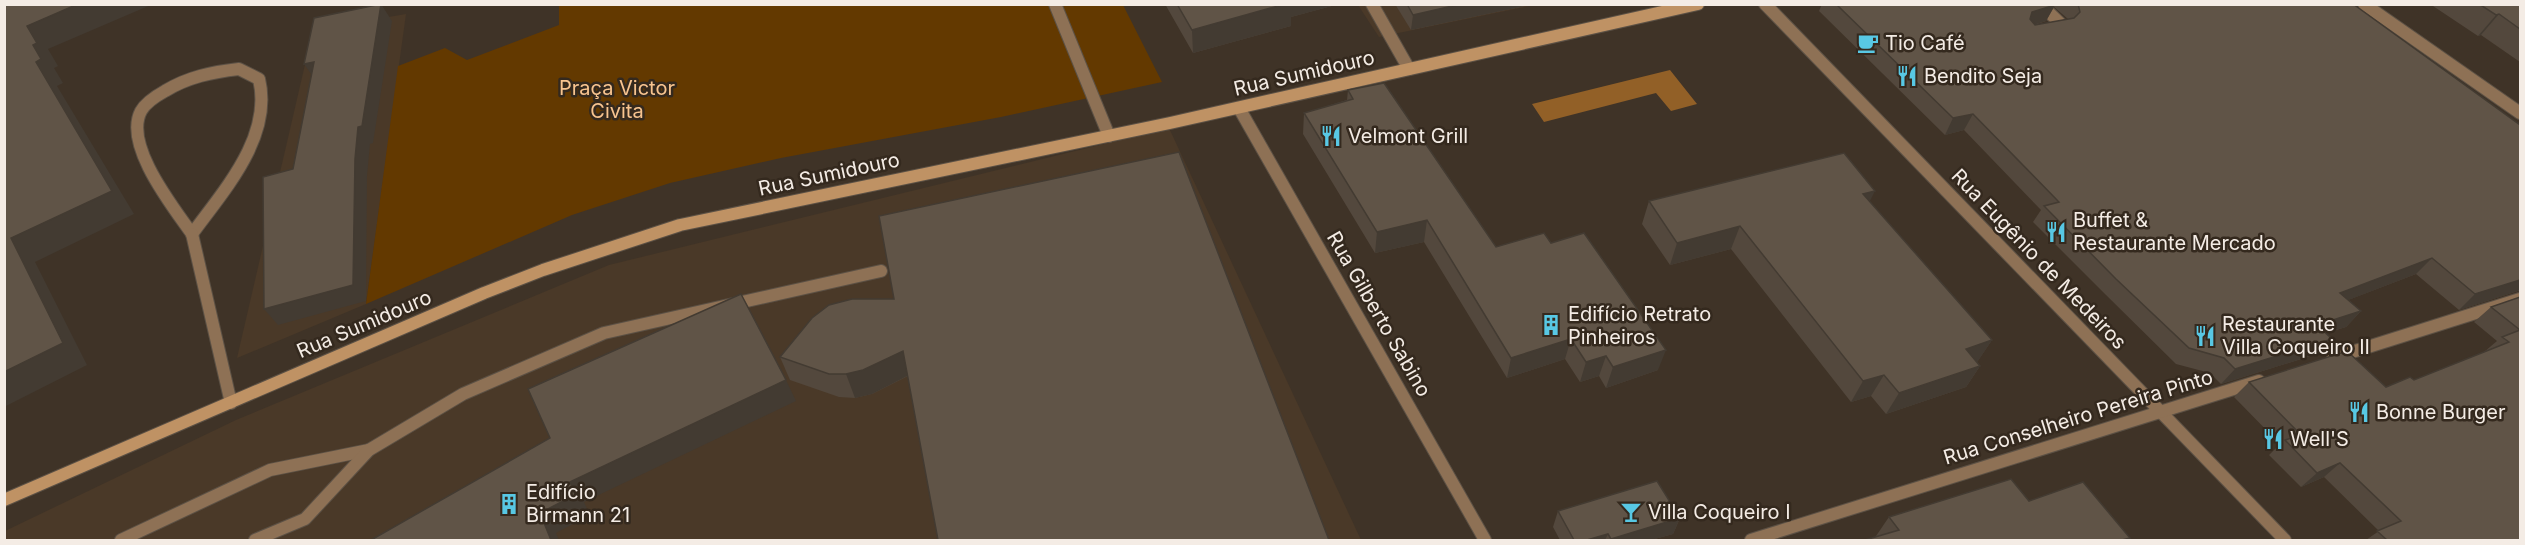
<svg xmlns="http://www.w3.org/2000/svg" width="2525" height="545" font-family="Inter,sans-serif">
<rect width="100%" height="100%" fill="#3f3327"/>
<g fill="#4a3928">
<polygon points="1358,5 1534,5 1379,37"/>
<polygon points="406,14 366,304 237,358 313,30"/>
<polygon points="1169,128 1361,540 5,540 5,531 236,420 609,265"/>
</g>
<polygon fill="#633900" points="559,5 1123,5 1162,82 1001,117 781,158 670,183 572,215 366,304 398,66 445,48 467,60 559,25"/>
<polygon fill="#926027" points="1670,70 1697,104 1671,111 1656,93 1544,122 1532,104"/>
<g fill="none" stroke-linecap="round" stroke-linejoin="round">
<defs>
<g id="service">
<polyline points="1372,4 1409,69"/>
<path d="M239 69 259 79C273 137 224 190 192 234 174 208 123 145 141 111 146 102 156 96 165 91 188 77 212 72 239 69Z"/>
<polyline points="192,234 231,403"/>
<polyline points="121,540 270,470 369,450"/>
<polyline points="255,540 305,519 369,450 463,394 604,333 881,271"/>
</g>
<g id="minor">
<polyline points="1055,4 1109,136"/>
<polyline points="1765,4 2285,540"/>
<polyline points="2040,4 2063,26 2056,28"/>
<polyline points="2364,4 2520,113"/>
<polyline points="1239,108 1485,540"/>
<polyline points="2333,358 2520,299"/>
<polyline points="1751,540 2259,381"/>
</g>
<polyline id="secondary" points="4,500 484,293 543,270 680,225 1170,123 1698,4"/>
</defs>
<use href="#service" stroke="#5c5145" stroke-width="14"/>
<use href="#minor" stroke="#5c5145" stroke-width="14"/>
<use href="#secondary" stroke="#5c5145" stroke-width="14"/>
<use href="#service" stroke="#8e7155" stroke-width="12"/>
<use href="#minor" stroke="#8e7155" stroke-width="12"/>
<use href="#secondary" stroke="#bf9264" stroke-width="12"/>
</g>
<g fill="#53483d" fill-rule="evenodd">
<polygon points="1165,4 1339,4 1291,17 1291,26 1193,53"/>
<polygon points="1395,4 1534,4 1411,30"/>
<path d="M1822 4H2353L2520 125V292L2518 291 2459 310 2416 274 2348 300 2361 311 2346 327 2326 333 2332 339 2317 354 2221 384 2210 373 2176 364 2105 294 2033 222 2041 210 1964 130 1945 135 1819 11ZM2054 7 2068 19 2035 25 2046 21Z"/>
<polygon points="2430,4 2520,4 2520,62 2481,35 2478,36"/>
<polygon points="1348,90 1496,247 1551,243 1658,370 1606,388 1599,376 1580,382 1565,359 1507,378 1424,242 1375,253 1303,134 1304,113 1347,100"/>
<polygon points="1649,201 1870,202 1992,340 1977,362 1980,366 1966,387 1886,414 1871,396 1851,402 1731,249 1670,265 1642,224"/>
<polygon points="2520,297 2520,540 2366,540 2379,531 2324,477 2301,487 2269,455 2280,444 2234,397 2249,382 2386,387 2414,380 2484,352 2497,341 2474,322 2491,307"/>
<polygon points="780,357 908,376 872,394 855,398 839,397 790,380"/>
<polygon points="2029,501 1877,537 1876,536 1889,517"/>
<polygon points="1558,511 1680,518 1673,534 1651,540 1560,540 1553,527"/>
</g>
<g fill="#433b32">
<polygon points="78,4 153,4 48,49 58,66 54,68 63,83 57,86 134,214 35,262 87,365 4,407 4,372 11,238 36,62 33,45 27,26"/>
<polygon points="381,4 392,21 373,143 370,144 367,176 366,301 278,325 264,309 355,159 358,127"/>
<polygon points="1285,4 1339,4 1291,17 1291,26 1193,53 1192,30"/>
<polygon points="1461,4 1534,4 1411,30 1413,15"/>
<polygon points="2055,5 2046,21 2023,28 2032,12"/>
<polygon points="2499,14 2481,35 2478,36 2496,15"/>
<polygon points="314,62 316,81 304,64"/>
<polygon points="1973,114 1964,130 1945,135 1953,118"/>
<polygon points="1875,191 1864,213 1863,194"/>
<polygon points="1427,220 1424,242 1375,253 1377,232"/>
<polygon points="1740,226 1731,249 1670,265 1677,243"/>
<polygon points="2432,258 2416,274 2325,309 2340,293"/>
<polygon points="2520,280 2520,288 2518,291 2459,310 2475,294"/>
<polygon points="2361,311 2346,327 2302,340 2317,325"/>
<polygon points="1571,339 1565,359 1507,378 1511,358"/>
<polygon points="2332,339 2317,354 2221,384 2235,369"/>
<polygon points="1992,340 1978,361 1952,370 1966,349"/>
<polygon points="1666,350 1658,370 1606,388 1613,367"/>
<polygon points="903,351 911,374 872,394 855,398 846,374"/>
<polygon points="1606,356 1599,376 1580,382 1586,362"/>
<polygon points="1980,366 1966,387 1886,414 1899,393"/>
<polygon points="1884,375 1871,396 1851,402 1863,381"/>
<polygon points="786,380 796,401 584,502 590,515 556,533 559,540 551,540 540,513 570,482"/>
<polygon points="2340,463 2324,477 2301,487 2317,473"/>
<polygon points="1680,518 1673,534 1651,540 1610,540 1611,539"/>
<polygon points="1608,534 1605,540 1587,540"/>
</g>
<g fill="#605447" stroke="#433b32" stroke-width="1.5">
<polygon points="4,4 78,4 27,26 37,43 33,45 41,59 36,62 112,191 11,238 63,343 4,372"/>
<polygon points="381,4 362,126 358,127 355,159 353,285 264,309 263,177 293,169 314,62 304,64 314,18"/>
<polygon points="1177,4 1285,4 1192,30"/>
<polygon points="1407,4 1461,4 1413,15"/>
<polygon points="1836,4 2055,4 2055,5 2032,12 2030,19 2035,25 2074,18 2080,12 2078,4 2353,4 2520,125 2520,280 2475,294 2432,258 2340,293 2361,311 2317,325 2332,339 2235,369 2224,358 2189,348 2116,279 2044,206 2059,202 1973,114 1953,118"/>
<polygon points="2479,4 2520,4 2520,29 2499,14 2496,15"/>
<polygon points="1384,83 1496,247 1544,233 1551,243 1584,233 1666,350 1613,367 1606,356 1586,362 1571,339 1511,358 1427,220 1377,232 1304,113 1353,99 1348,90"/>
<polygon points="1179,152 1329,540 938,540 903,351 863,370 846,374 829,374 780,357 812,318 829,305 852,299 894,299 879,216"/>
<polygon points="1844,153 1875,191 1863,194 1992,340 1966,349 1980,366 1899,393 1884,375 1863,381 1740,226 1677,243 1649,201"/>
<polygon points="741,294 786,380 570,482 575,495 540,513 551,540 371,540 550,438 528,389"/>
<polygon points="2520,297 2520,540 2387,540 2377,531 2401,521 2340,463 2317,473 2285,440 2301,435 2249,382 2347,351 2386,387 2410,377 2414,380 2509,342 2502,337 2520,330 2491,307"/>
<polygon points="2011,479 2029,501 2083,482 2130,538 2122,540 1865,540 1899,530 1889,517"/>
<polygon points="1657,481 1680,518 1611,539 1608,534 1587,540 1574,540 1558,511"/>
</g>
<defs>
<symbol id="cafe-bare" viewBox="-9 -9 18 18"><path d="M-5.5-4.5H6V0H3Q3 3.5 0 3.5H-2.5Q-5.5 3.5-5.5 0ZM3-3.2v2h1.7v-2ZM-6 4.5H4V6H-6Z" fill="#58c8e4" stroke="#34291e" stroke-width="2.5" paint-order="stroke"/></symbol>
<symbol id="restaurant-bare" viewBox="-9 -9 18 18"><path d="M-5-6h1v4h1v-4h1v4h1v-4h1v5L-1.5 .5V6h-2V.5L-5-1ZM5-6V6H3V1.5H1.5Q1.5-4 5-6Z" fill="#58c8e4" stroke="#34291e" stroke-width="2.5" paint-order="stroke"/></symbol>
<symbol id="building-bare" viewBox="-9 -9 18 18"><path d="M-4-6H4V6H1V3H-1V6H-4ZM-2.5-4.3h1.7v1.8h-1.7ZM.8-4.3h1.7v1.8H.8ZM-2.5-1h1.7V.8h-1.7ZM.8-1h1.7V.8H.8Z" fill="#58c8e4" stroke="#34291e" stroke-width="2.5" paint-order="stroke"/></symbol>
<symbol id="bar-bare" viewBox="-9 -9 18 18"><path d="M-6-5H6L.8 .8V4.5H3.5V6h-7V4.5H-.8V.8Z" fill="#58c8e4" stroke="#34291e" stroke-width="2.5" paint-order="stroke"/></symbol>
</defs>
<g fill-rule="evenodd">
<use href="#cafe-bare" x="1853" y="28" width="30" height="30"/>
<use href="#restaurant-bare" x="1892" y="61" width="30" height="30"/>
<use href="#restaurant-bare" x="1316" y="121" width="30" height="30"/>
<use href="#restaurant-bare" x="2041" y="217" width="30" height="30"/>
<use href="#building-bare" x="1536" y="310" width="30" height="30"/>
<use href="#restaurant-bare" x="2190" y="321" width="30" height="30"/>
<use href="#restaurant-bare" x="2344" y="397" width="30" height="30"/>
<use href="#restaurant-bare" x="2258" y="424" width="30" height="30"/>
<use href="#building-bare" x="494" y="489" width="30" height="30"/>
<use href="#bar-bare" x="1616" y="497" width="30" height="30"/>
</g>
<g text-anchor="middle" dominant-baseline="central" stroke-width="5" stroke-linejoin="round" paint-order="stroke">
<g font-size="20" fill="#f4ece5" stroke="#34291e" text-anchor="start">
<text x="1885" y="43">Tio Café</text>
<text x="1924" y="76">Bendito Seja</text>
<text x="1348" y="136">Velmont Grill</text>
<text x="2073" y="220">Buffet &amp;<tspan x="2073" dy="23">Restaurante Mercado</tspan></text>
<text x="1568" y="314">Edifício Retrato<tspan x="1568" dy="23">Pinheiros</tspan></text>
<text x="2222" y="324">Restaurante<tspan x="2222" dy="23">Villa Coqueiro II</tspan></text>
<text x="2376" y="412">Bonne Burger</text>
<text x="2290" y="439">Well'S</text>
<text x="526" y="492">Edifício<tspan x="526" dy="23">Birmann 21</tspan></text>
<text x="1648" y="512">Villa Coqueiro I</text>
</g>
<g font-size="20" fill="#f4ece5" stroke="#34291e">
<text transform="translate(1304 73) rotate(-13)">Rua Sumidouro</text>
<text transform="translate(829 174) rotate(-12)">Rua Sumidouro</text>
<text transform="translate(2039 259) rotate(46)">Rua Eugênio de Medeiros</text>
<text transform="translate(1379 314) rotate(60)">Rua Gilberto Sabino</text>
<text transform="translate(364 324) rotate(-23)">Rua Sumidouro</text>
<text transform="translate(2078 417) rotate(-17)">Rua Conselheiro Pereira Pinto</text>
</g>
<g font-size="20" fill="#f8c48f" stroke="#34291e">
<text x="617" y="88">Praça Victor<tspan x="617" dy="23">Civita</tspan></text>
</g>
</g>
<rect width="2525" height="545" fill="none" stroke="#f4ece5" stroke-width="12"/>
</svg>
